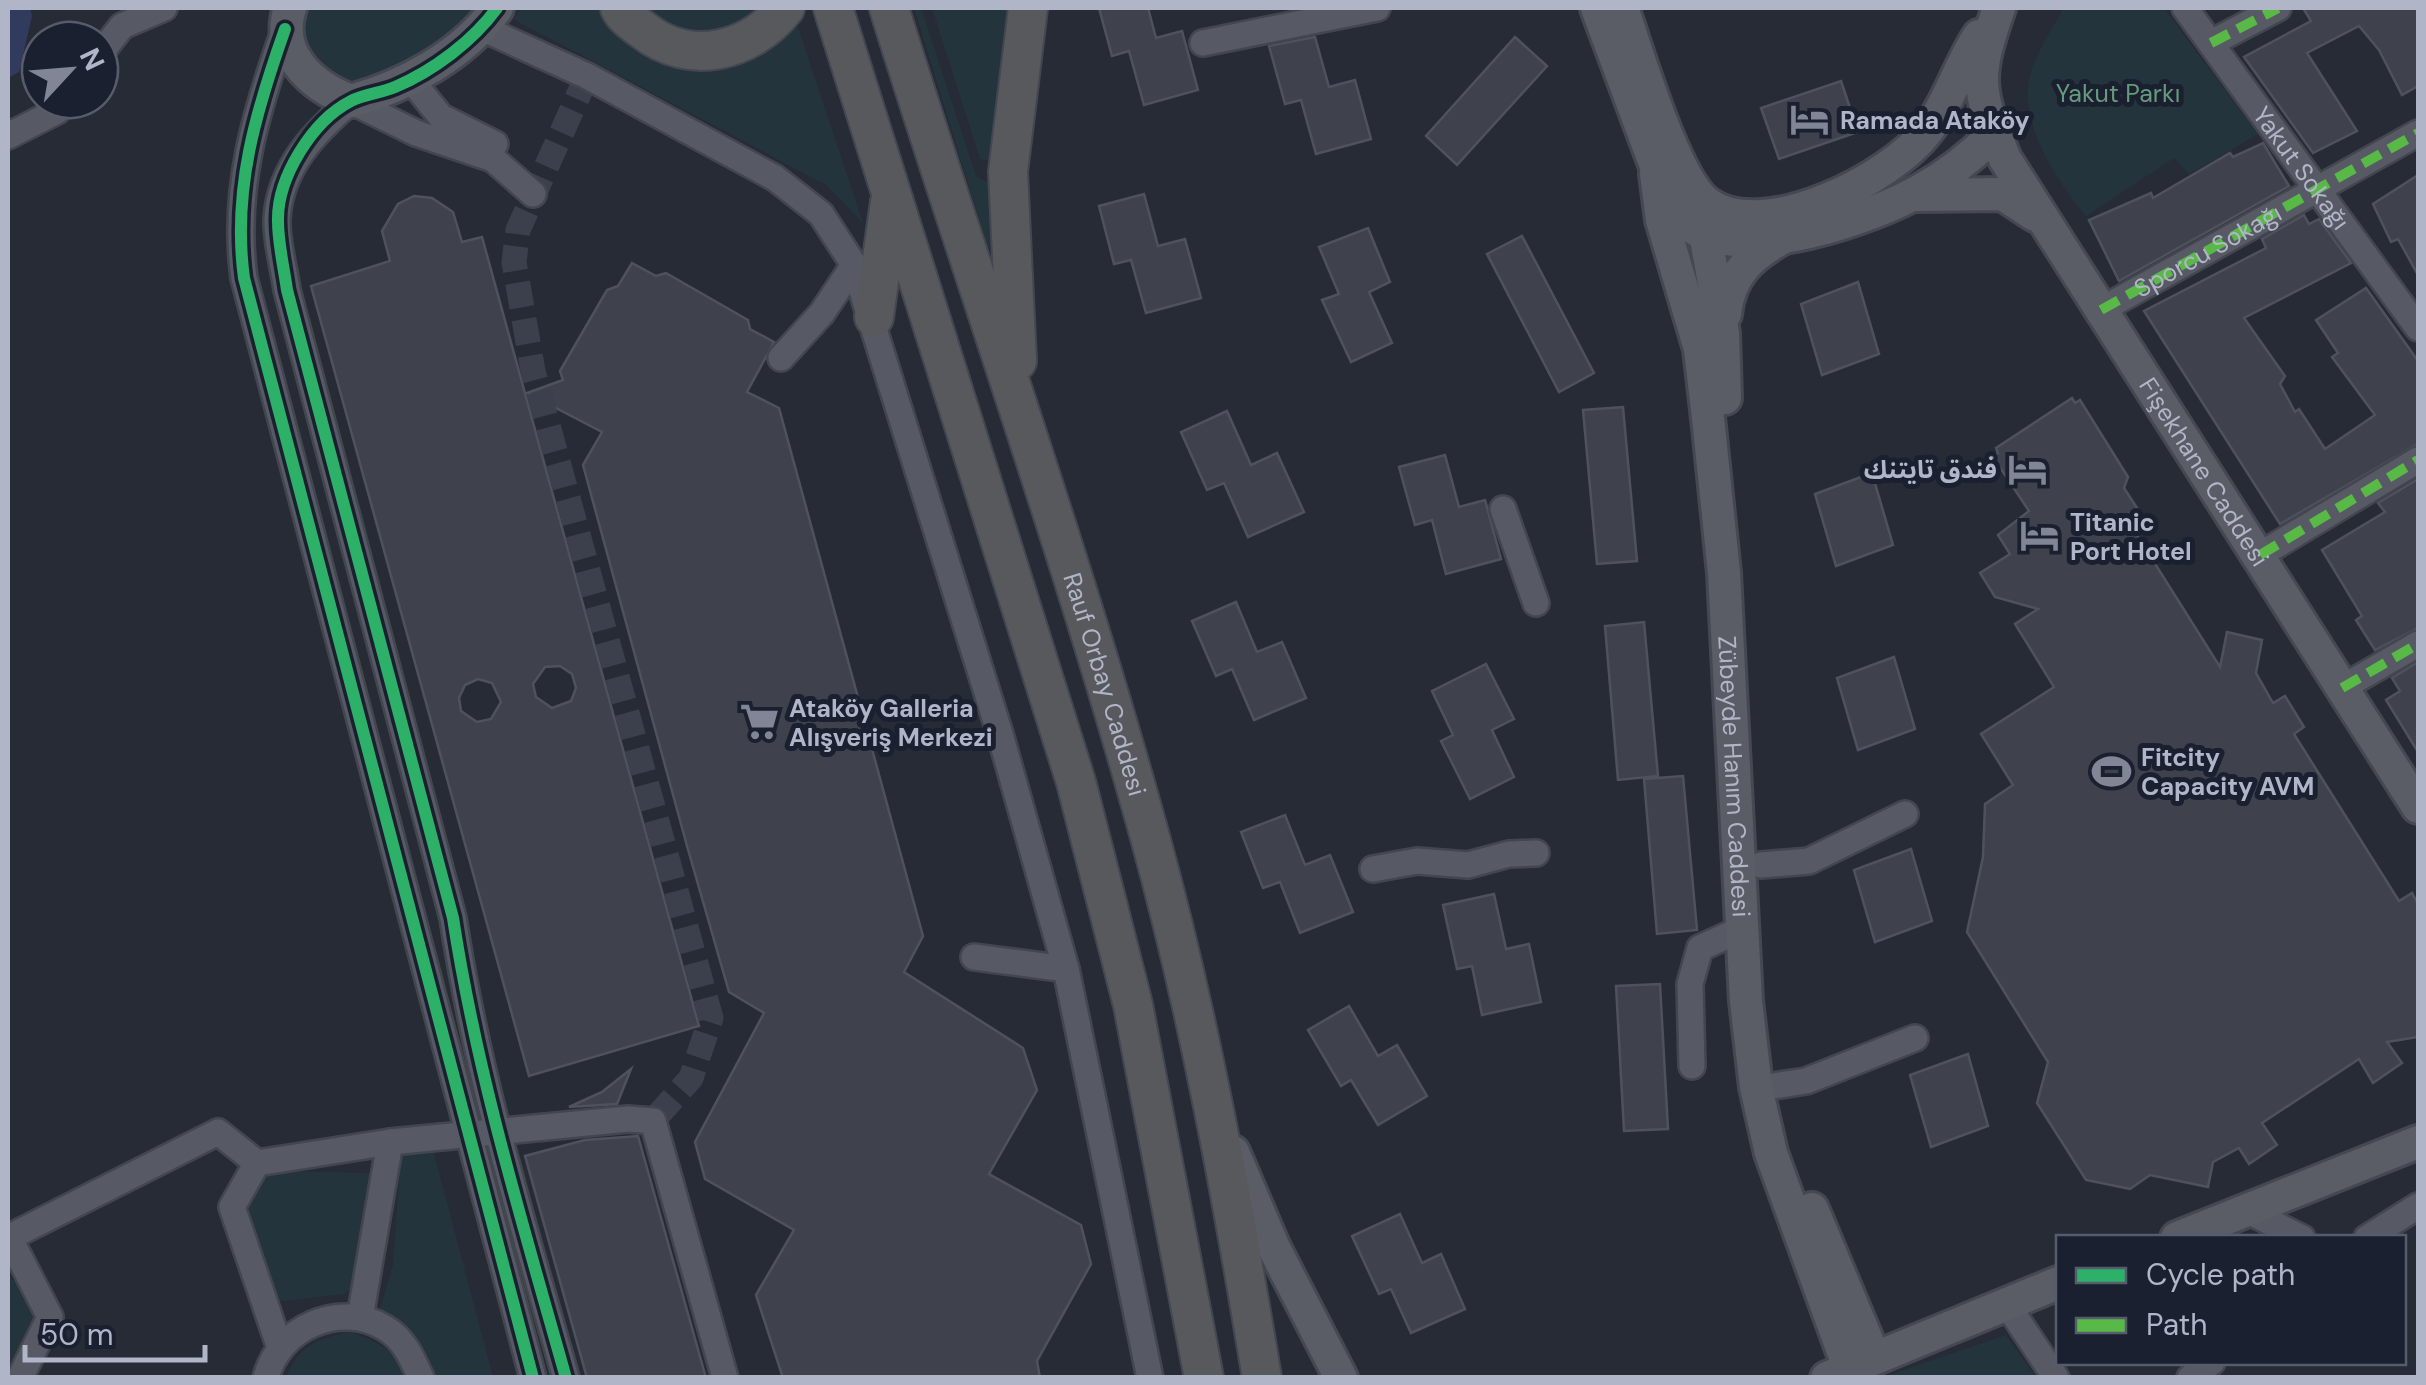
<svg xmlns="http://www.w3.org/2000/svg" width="2426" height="1385" font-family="'DM Sans','Noto Sans Arabic',sans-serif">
<rect width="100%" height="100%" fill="#272b36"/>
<g fill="#24343c">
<path d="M304 8H489C449 39 369 114 318 64 300 46 300 32 304 8Z"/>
<polygon points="522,8 607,8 634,41 796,21 863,223 826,185 513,19"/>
<path d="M638 8H768C759 19 747 22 733 27 688 44 675 36 638 8Z"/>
<polygon points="914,8 921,8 976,176 995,186 994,250 988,248"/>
<polygon points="932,8 1017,8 994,161 980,159"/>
<path d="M2063 8H2164L2258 134 2189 174 2174 158 2086 216C2057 181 2016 121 2031 72 2038 50 2053 28 2063 8Z"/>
<polygon points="432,1146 493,1377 430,1377 378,1316 393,1265 401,1151"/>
<polygon points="275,1171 371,1173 358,1283 344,1294 276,1302 246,1203 255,1185"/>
<polygon points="8,1276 28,1291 34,1322 8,1367"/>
<path d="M349 1332C373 1340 400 1350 405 1377L286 1378C297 1346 319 1338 349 1332Z"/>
<polygon points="2006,1335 2036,1377 1883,1377"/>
</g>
<polygon fill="#313b5e" points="8,8 30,8 32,16 19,72 8,78"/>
<g fill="#3f424c" stroke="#4f525e" stroke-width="2.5" fill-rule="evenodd">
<polygon points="1099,8 1148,8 1156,38 1182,31 1198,90 1144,105 1129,51 1112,56"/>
<polygon points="2303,8 2418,8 2418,86 2402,95 2379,50 2359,26 2307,53 2357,131 2313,153 2244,57 2311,21"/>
<polygon points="1315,37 1329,87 1355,80 1371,139 1316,154 1301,100 1285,104 1269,46"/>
<polygon points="1515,37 1547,66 1457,165 1426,136"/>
<polygon points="1841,81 1858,132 1779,159 1761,108"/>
<polygon points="2263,143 2289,186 2119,281 2089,220 2151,193 2153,198 2230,153 2233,157"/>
<polygon points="2418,175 2418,275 2398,239 2391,242 2373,204"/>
<polygon points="1144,194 1158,246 1185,239 1201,298 1146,313 1131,260 1114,264 1099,206"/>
<path d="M414 196 432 198 453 212 462 242 482 237 699 1026 529 1076 311 286 390 261 382 231 398 204ZM560 666 572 674 576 688 571 701 552 708 536 697 533 684 545 667ZM478 679 492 683 501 702 491 719 477 722 461 711 459 698 465 685Z"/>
<polygon points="2304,215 2309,224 2319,219 2351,263 2244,318 2285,376 2280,384 2295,412 2299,409 2325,449 2375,415 2332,357 2338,353 2316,320 2366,288 2418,361 2418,444 2280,524 2144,311 2266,248 2262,239"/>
<polygon points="1368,228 1390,282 1369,292 1392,343 1351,362 1322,300 1339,294 1319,247"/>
<polygon points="1522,236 1594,373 1559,392 1487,254"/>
<polygon points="632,263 656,276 666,273 748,320 750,329 774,342 747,392 779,408 923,936 904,972 1023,1048 1037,1090 989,1174 1081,1225 1091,1264 1037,1361 1040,1378 783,1378 756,1295 794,1230 705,1179 695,1142 764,1013 729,992 687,846 583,465 602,432 527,393 563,380 560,371 607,290 618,286"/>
<polygon points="1858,282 1879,354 1822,375 1801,304"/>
<polygon points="2072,398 2075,403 2080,400 2128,477 2124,488 2137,508 2125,516 2220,667 2227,632 2262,640 2256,673 2273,703 2285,696 2304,727 2294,734 2399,901 2412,893 2418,904 2418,1037 2387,1042 2402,1063 2373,1083 2359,1059 2262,1123 2277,1145 2249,1164 2239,1148 2213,1162 2208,1187 2150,1175 2130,1189 2086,1180 2037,1103 2048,1062 1967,932 1983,857 1985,804 2013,785 1981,734 2054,687 2015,624 2038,609 1995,597 1980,573 2010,554 1998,535 2029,511 1993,457 1998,453 1996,448"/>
<polygon points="1623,407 1637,561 1597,564 1583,410"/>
<polygon points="1227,411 1251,465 1277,453 1304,512 1248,537 1224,483 1207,490 1181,432"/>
<polygon points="1445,455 1459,507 1485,500 1501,559 1446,574 1432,520 1415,525 1399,467"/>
<polygon points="1872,473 1893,545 1836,566 1815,494"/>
<polygon points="2418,479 2418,628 2375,650 2356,620 2362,616 2322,550 2385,512 2378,503"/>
<polygon points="1236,602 1257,652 1282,642 1306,698 1254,720 1232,669 1216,676 1192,621"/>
<polygon points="1644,622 1658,776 1618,780 1605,626"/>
<polygon points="1894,657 1915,729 1858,750 1837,678"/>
<polygon points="2418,662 2418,752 2386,700 2400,691 2392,678"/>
<polygon points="1486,664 1514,719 1492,730 1514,777 1470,799 1441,741 1453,735 1432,691"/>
<polygon points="1683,776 1697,930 1657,934 1644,779"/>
<polygon points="1285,815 1305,865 1330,855 1353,912 1300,933 1280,882 1263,888 1241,832"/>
<polygon points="1911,849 1932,921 1875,942 1854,870"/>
<polygon points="1494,894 1506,949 1529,944 1541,1002 1482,1015 1472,966 1457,969 1443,905"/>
<polygon points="1660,984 1668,1129 1624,1131 1616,986"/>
<polygon points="1349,1006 1378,1056 1397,1045 1427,1096 1378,1125 1351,1080 1341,1086 1308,1030"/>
<polygon points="1968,1054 1988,1126 1931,1147 1910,1075"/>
<polygon points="631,1069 617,1104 569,1107 602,1092"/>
<polygon points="638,1136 706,1378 587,1378 525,1156 585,1140"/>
<polygon points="1400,1214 1422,1263 1441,1254 1465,1309 1411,1333 1391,1289 1379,1294 1352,1236"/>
</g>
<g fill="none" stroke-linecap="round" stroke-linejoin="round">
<polyline stroke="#3c404c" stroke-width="25" stroke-dasharray="25 12" stroke-linecap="butt" points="587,76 518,230 514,262 533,371 711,1018 691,1078 653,1121"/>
<defs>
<g id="minor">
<path id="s1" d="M2185 8 2418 328"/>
<polyline points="482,28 587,76 775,178 821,214 854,265 1000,734 1066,969 1150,1378"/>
<path d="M285 29C256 111 232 190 244 278L533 1378"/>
<polyline points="1203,43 1377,8"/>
<polyline points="2211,43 2278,8"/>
<polyline points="100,54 122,26 164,8"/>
<polyline points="411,80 441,117 495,144"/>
<polyline points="8,136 57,111 66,100"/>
<path d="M533 194 493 159 416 133 351 101C315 132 280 167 277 219 276 241 284 268 287 290L453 918C477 1075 523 1225 566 1378"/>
<polyline points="2101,310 2418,133"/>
<polyline points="781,358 822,313 854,265"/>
<polyline points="1503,509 1536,603"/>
<polyline points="2260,555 2418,460"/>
<polyline points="2342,688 2418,644"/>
<polyline points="1761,865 1809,861 1905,814"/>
<polyline points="1373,869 1417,861 1468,865 1509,854 1536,853"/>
<polyline points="974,957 1066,969"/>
<polyline points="1692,1066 1690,984 1700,948 1742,929"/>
<polyline points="1773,1086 1806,1081 1915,1038"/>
<polyline points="390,1142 628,1119 653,1121 725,1378"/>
<polyline points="2248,1211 2302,1238"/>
<polyline points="9,1237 50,1317 20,1378"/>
<polyline points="8,1238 218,1132 257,1163"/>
<polyline points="2367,1238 2418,1206"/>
<polyline points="2006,1303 2056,1378"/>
<polyline points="280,1348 232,1207 257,1163 390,1142 360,1318"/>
<path d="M266 1378C278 1328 340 1300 385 1328 404 1339 412 1358 421 1378"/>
<polyline points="2190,1378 2212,1362"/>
</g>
<g id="major">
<path d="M290 8C275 53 311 86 351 101 406 86 463 55 497 8"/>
<path d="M1597 8 1667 196C1675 209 1683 222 1697 230 1750 260 1872 218 1921 190 1948 175 1973 155 1995 133"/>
<path d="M1622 8C1637 50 1674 180 1708 204 1764 244 1892 178 1927 131 1949 103 1959 66 1979 36"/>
<path id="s2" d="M1999 8C1974 80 1977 89 2005 159L2418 807"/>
<path id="s3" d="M1656 174 1662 220 1700 349 1709 427 1724 573 1746 1001 1756 1087 1771 1153 1849 1368"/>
<polyline points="1916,195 2003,194 2035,215"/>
<polyline points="1708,204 1705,233 1723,333 1725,398"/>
<path d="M1725 314C1729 275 1750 256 1782 238"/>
<polyline points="1233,1152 1274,1248 1341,1378"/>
<polyline points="1812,1209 1874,1357"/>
<polyline points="2177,1238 2418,1142"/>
<polyline points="1827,1378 2058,1283"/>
</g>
<g id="highway">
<path d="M620 8C625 18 634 23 643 30 690 67 750 52 785 8"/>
<polyline points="833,8 1076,782 1133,1005 1204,1378"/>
<path id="s4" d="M889 8C975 284 1073 558 1150 837 1199 1015 1232 1196 1262 1378"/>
<polyline points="874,317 890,202"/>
<polyline points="1017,361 1008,172 1028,8"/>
</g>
</defs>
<use href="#minor" stroke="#43464f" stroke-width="30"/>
<use href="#major" stroke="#454853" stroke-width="38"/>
<use href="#highway" stroke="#444751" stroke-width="42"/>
<use href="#minor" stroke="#575a64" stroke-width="25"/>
<use href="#major" stroke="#5a5c66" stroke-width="32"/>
<use href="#highway" stroke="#58595d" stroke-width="38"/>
<g stroke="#58b947" stroke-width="10" stroke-dasharray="20 10" stroke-linecap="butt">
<polyline points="2211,43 2278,8"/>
<path id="s5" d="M2101 310 2418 133"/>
<polyline points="2260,555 2418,460"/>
<polyline points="2342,688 2418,644"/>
</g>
<defs>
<g id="cycleway">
<path d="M497 8C473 41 433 71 395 87 381 93 364 94 351 101 312 121 277 178 278 221 278 244 284 268 287 290L453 918C477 1075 523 1225 566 1378"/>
<path d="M285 29C256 111 232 190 244 278L533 1378"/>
</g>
</defs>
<use href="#cycleway" stroke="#1b2031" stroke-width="19"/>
<use href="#cycleway" stroke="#2db169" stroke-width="12"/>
</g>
<defs>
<symbol id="hotel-bare" viewBox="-9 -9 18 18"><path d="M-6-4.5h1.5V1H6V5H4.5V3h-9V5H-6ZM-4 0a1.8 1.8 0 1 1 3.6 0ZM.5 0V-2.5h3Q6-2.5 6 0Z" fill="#818595" stroke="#1b2031" stroke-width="2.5" paint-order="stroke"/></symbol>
<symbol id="supermarket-bare" viewBox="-9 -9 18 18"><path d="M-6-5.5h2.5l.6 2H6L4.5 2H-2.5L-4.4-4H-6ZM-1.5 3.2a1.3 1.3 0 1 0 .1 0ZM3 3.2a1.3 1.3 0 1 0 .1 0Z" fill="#818595" stroke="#1b2031" stroke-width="2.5" paint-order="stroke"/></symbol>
<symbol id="stadium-bare" viewBox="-9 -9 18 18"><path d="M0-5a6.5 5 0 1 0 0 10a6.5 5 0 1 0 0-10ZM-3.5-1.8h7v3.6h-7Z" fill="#818595" stroke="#1b2031" stroke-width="2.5" paint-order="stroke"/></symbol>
</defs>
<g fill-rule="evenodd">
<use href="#hotel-bare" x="1782" y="92" width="55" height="55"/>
<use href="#hotel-bare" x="2000" y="442" width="55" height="55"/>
<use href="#hotel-bare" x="2012" y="508" width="55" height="55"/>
<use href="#supermarket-bare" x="732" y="694" width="55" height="55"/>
<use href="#stadium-bare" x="2084" y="744" width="55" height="55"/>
</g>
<g text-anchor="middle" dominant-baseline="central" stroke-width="10" stroke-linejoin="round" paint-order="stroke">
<g font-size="25" fill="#669a7c" stroke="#1b2031">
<text x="2118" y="93">Yakut Parkı</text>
</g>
<g font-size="25" font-weight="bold" fill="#b1b5c8" stroke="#1b2031" text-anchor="start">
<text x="1840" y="120">Ramada Ataköy</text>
<text x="1997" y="469" text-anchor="end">فندق تايتنك</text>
<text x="2070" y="522">Titanic<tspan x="2070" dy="29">Port Hotel</tspan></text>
<text x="789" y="708">Ataköy Galleria<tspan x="789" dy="29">Alışveriş Merkezi</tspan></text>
<text x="2141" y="757">Fitcity<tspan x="2141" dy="29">Capacity AVM</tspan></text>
</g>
<g font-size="25" fill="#b1b5c8" stroke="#1b2031">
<text stroke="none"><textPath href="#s1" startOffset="198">Yakut Sokağı</textPath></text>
<text stroke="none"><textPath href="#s5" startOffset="122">Sporcu Sokağı</textPath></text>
<text stroke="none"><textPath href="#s2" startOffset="528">Fişekhane Caddesi</textPath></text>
<text stroke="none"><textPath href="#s4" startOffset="710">Rauf Orbay Caddesi</textPath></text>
<text stroke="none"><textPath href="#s3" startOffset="610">Zübeyde Hanım Caddesi</textPath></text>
</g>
</g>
<rect width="2426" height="1385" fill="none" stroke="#b1b5c8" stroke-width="20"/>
<rect x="2056" y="1235" width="350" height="130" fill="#1b2031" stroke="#575c6d" stroke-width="2.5"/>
<rect x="2076" y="1268" width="50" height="15" fill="#2db169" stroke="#575c6d" stroke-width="2.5"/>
<text x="2146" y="1285" font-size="30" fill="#b1b5c8">Cycle path</text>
<rect x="2076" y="1318" width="50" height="15" fill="#58b947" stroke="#575c6d" stroke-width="2.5"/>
<text x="2146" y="1335" font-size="30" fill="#b1b5c8">Path</text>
<g transform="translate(70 70) rotate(64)"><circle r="48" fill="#1b2031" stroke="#575c6d" stroke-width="2.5"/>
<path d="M0-8L18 38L0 25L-18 38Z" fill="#818595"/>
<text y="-15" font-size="28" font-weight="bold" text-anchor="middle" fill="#b1b5c8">N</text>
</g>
<path d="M25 1345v15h180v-15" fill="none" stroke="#b1b5c8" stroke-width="5"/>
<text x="40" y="1345" font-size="30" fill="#b1b5c8" stroke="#1b2031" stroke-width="8" paint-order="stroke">50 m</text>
</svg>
